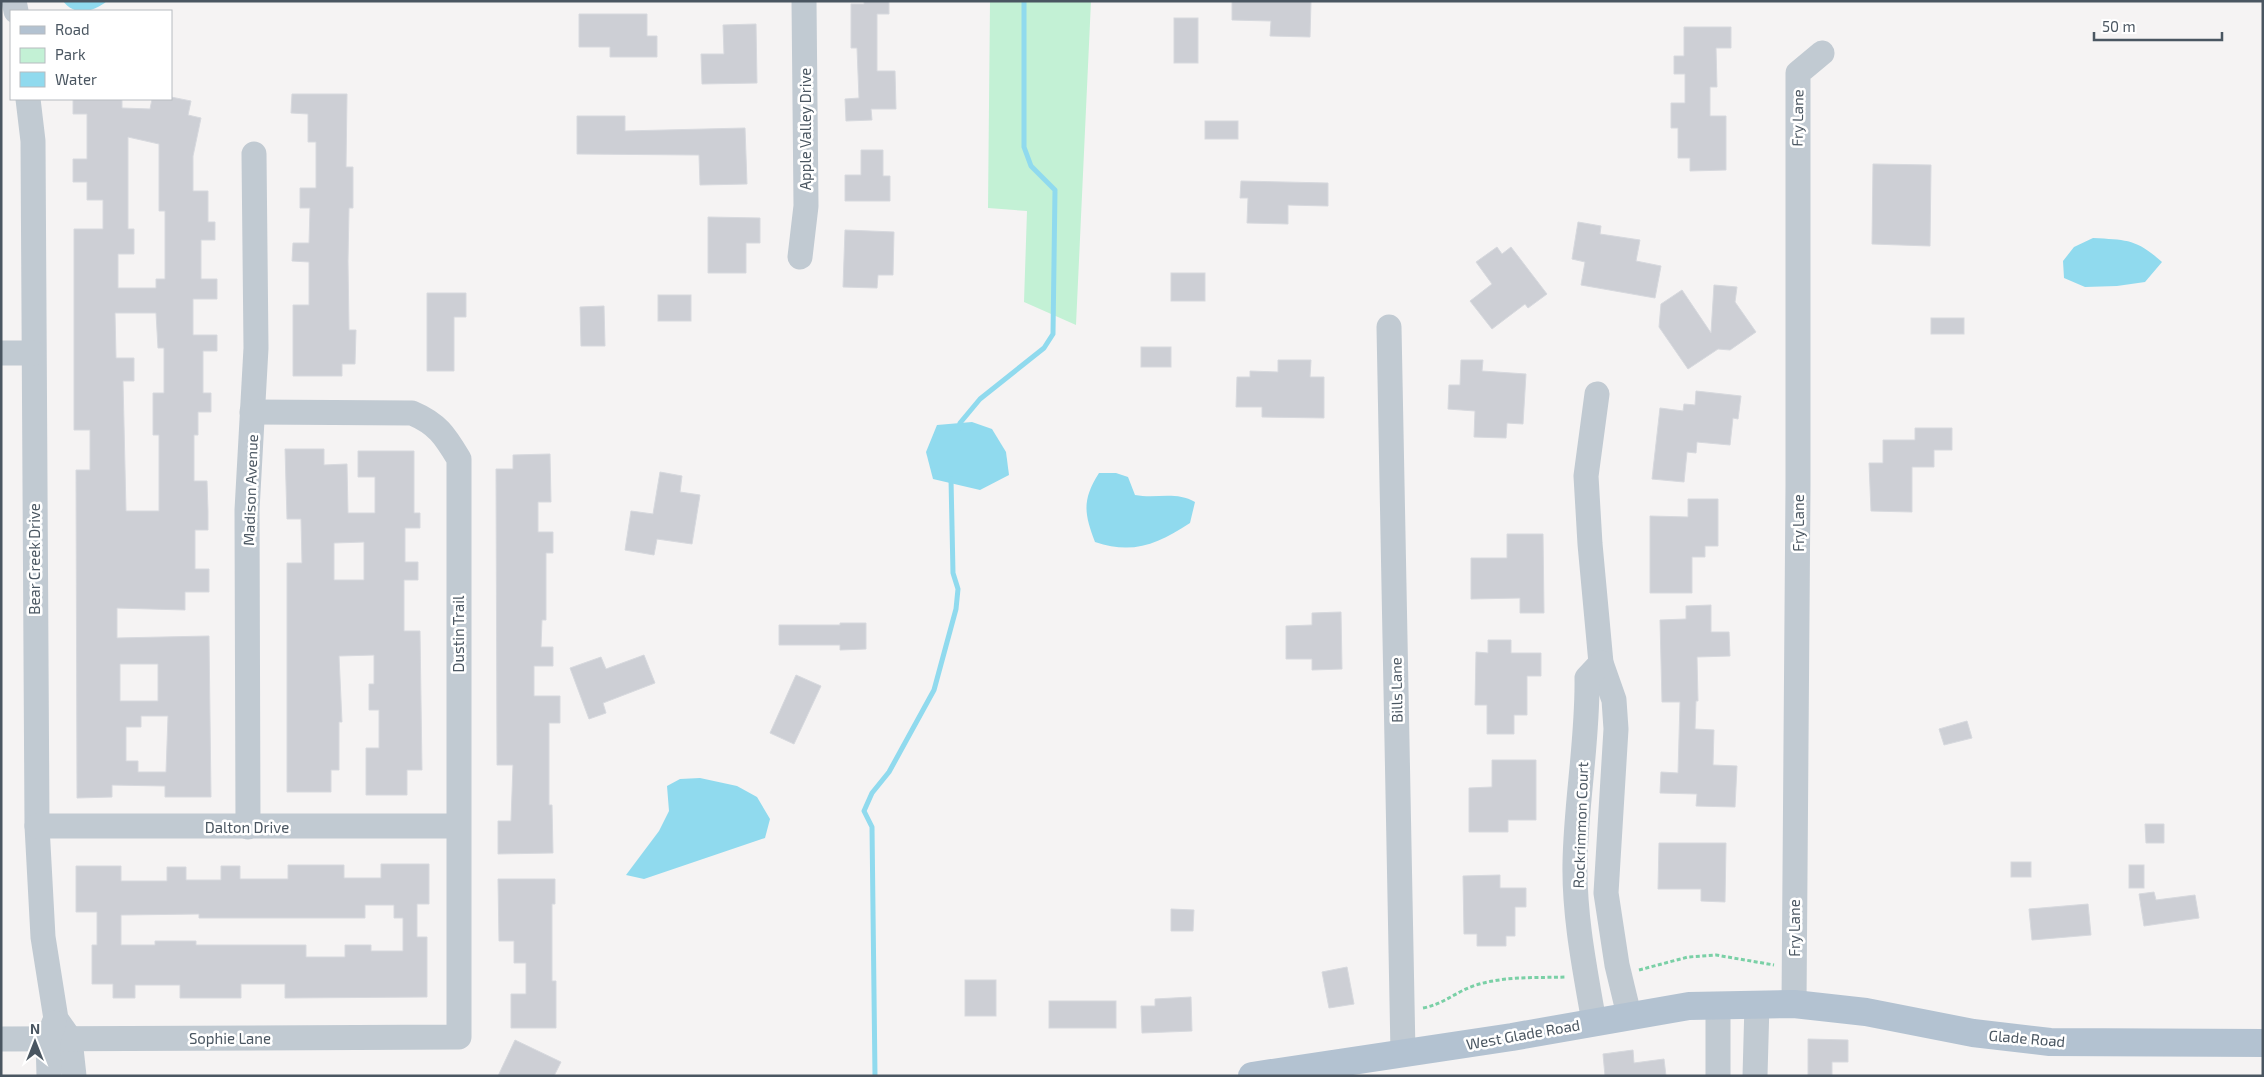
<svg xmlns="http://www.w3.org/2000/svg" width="2264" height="1077" font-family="'Exo 2',sans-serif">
<rect width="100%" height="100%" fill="#f5f3f3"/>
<polygon fill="#c3f1d5" points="990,1 1091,1 1076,325 1024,302 1027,211 988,208"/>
<g fill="#90daee">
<path d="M63 1H107C94 12 75 17 63 1Z"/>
<path d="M2093 238C2128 240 2136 239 2162 262L2145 282 2117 286 2085 287 2064 278 2063 261 2074 247Z"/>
<polygon points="972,422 992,429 1006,452 1009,475 980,490 933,479 926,452 937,425"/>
<path d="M1099 473H1116L1128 477 1135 495C1156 499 1176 491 1195 502L1190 523C1158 544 1133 555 1095 542 1084 513 1082 500 1099 473Z"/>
<polygon points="700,778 737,786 757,797 770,819 765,838 644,879 626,875 659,831 669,811 667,786 680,779"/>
</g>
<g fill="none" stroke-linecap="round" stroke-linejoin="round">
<g stroke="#90daee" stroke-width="5">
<polyline points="959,428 960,423 980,399 1044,348 1053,334 1055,190 1031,166 1024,147 1024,1"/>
<polyline points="875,1076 872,827 864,811 872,793 889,772 934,690 956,609 958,589 953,573 951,479"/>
</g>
</g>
<g fill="#cdcfd5" stroke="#d7d9de" fill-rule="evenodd">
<polygon points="864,1 889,1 889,14 877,14 877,71 895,71 896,109 871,109 872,120 846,121 845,99 859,98 857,48 851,48 851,4 864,4"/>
<polygon points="1232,1 1311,1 1310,37 1270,36 1271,21 1232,20"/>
<polygon points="579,14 647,14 647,36 657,36 657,57 610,57 610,47 579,47"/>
<rect x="1174" y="18" width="24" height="45"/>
<polygon points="756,24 757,83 702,84 701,54 724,54 723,25"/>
<polygon points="1684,27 1731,27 1731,48 1716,48 1717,87 1710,87 1710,116 1726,116 1726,170 1690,171 1690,158 1678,158 1678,128 1671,128 1671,103 1685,103 1685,74 1674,74 1674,56 1684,56"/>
<polygon points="292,94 347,94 346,167 353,167 353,208 349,208 348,262 349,330 356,330 355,364 342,364 342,376 293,376 293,305 309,305 309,262 292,261 293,243 309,243 310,208 300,208 300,188 316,188 316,142 308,142 308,114 291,113"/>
<path d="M171 97 191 101 188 115 201 118 193 156V191H208V222H215V240H201V279H217V299H193V335H217V351H203V393H211V412H198V435H194V481H207L208 511V530H195V569H209V592H185V610L117 608V638L209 636 211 797H165V786L112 785V797L77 798 76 470H90V430H74V229H103V200H87V182H73V159H87V114H73V99H122V108L150 109 152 99H171ZM128 137 159 144V211H165V279H156V288H118V254H134V229H128ZM115 313H156L158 348H164V393H153V435H159V511H126L123 381H134V358H116ZM120 664H158V701H120ZM141 716H168L166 772H138V761H126V727H141Z"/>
<polygon points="577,116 625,116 625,131 745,128 747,184 700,185 699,155 577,154"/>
<rect x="1205" y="121" width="33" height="18"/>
<polygon points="861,150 883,150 883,176 890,176 890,201 845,201 845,175 861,175"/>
<polygon points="1873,164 1931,165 1930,246 1872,244"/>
<polygon points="1241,181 1328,183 1328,206 1288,205 1288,224 1247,223 1248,198 1240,198"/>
<polygon points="708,217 760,218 760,243 746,243 746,273 708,273"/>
<polygon points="1578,222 1601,226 1600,234 1640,240 1636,261 1661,266 1655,298 1581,285 1585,262 1572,259"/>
<polygon points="845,230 894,232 893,275 878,275 877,288 843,287"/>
<polygon points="1497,247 1502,254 1511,247 1547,294 1528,308 1525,304 1492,329 1470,301 1492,284 1476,262"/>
<rect x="1171" y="273" width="34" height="28"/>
<polygon points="1714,285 1737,287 1735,302 1756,332 1730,350 1718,349 1688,369 1659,327 1661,304 1682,290 1711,333"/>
<polygon points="427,293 466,293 466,317 454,317 454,371 427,371"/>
<rect x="658" y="295" width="33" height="26"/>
<polygon points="604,306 605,346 581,346 580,307"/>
<rect x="1931" y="318" width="33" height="16"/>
<rect x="1141" y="347" width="30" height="20"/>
<polygon points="1278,360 1311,360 1310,377 1324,377 1324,418 1262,417 1262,407 1236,407 1237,377 1250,377 1250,371 1278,372"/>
<polygon points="1461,360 1483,360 1482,371 1526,374 1523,424 1507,423 1506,438 1474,437 1475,411 1448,409 1449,385 1460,385"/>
<polygon points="1696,391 1741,396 1738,419 1733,418 1730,445 1697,442 1696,453 1687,452 1684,482 1652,479 1660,408 1683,411 1684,404 1695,405"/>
<polygon points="1915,428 1952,428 1952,450 1934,450 1934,467 1912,467 1912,512 1871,511 1869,463 1883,463 1883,440 1915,440"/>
<path d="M285 449H324V465L347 464 348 513H375V477H358V451H414V513H420V528H405V562H418V580H404V631H420L422 770H407V795H366V748H379V710H369V684H374V655L339 656 342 722H339V770H331V792H287V563H302L301 519H287ZM364 542V580H334V543Z"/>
<polygon points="550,454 551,502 538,502 538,532 553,532 553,553 546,553 546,620 542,620 541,647 553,647 553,666 534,666 534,696 560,696 560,723 549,723 549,805 552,805 553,853 498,854 498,821 511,821 513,765 497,765 496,469 513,469 513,455"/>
<polygon points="660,472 682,476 680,492 700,495 692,544 657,539 654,555 625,550 631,511 653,514"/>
<polygon points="1688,499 1718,499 1718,546 1705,546 1705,557 1692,557 1692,593 1650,593 1650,516 1688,517"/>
<polygon points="1507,534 1543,534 1544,613 1520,613 1520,598 1471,599 1471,558 1507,558"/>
<polygon points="1711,605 1711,632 1729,632 1730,656 1697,657 1698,701 1696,701 1695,729 1714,730 1713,765 1737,766 1735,807 1696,806 1697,794 1660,793 1661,772 1678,773 1680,702 1662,702 1660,620 1686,619 1686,606"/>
<polygon points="1341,612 1342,669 1312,670 1312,659 1286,659 1286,626 1312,625 1312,613"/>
<polygon points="840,623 866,623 866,649 840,650 840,645 779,645 779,625 840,625"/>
<polygon points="1488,640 1511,640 1511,653 1541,653 1541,676 1527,676 1527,715 1514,715 1514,734 1487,734 1487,705 1475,705 1476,652 1488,653"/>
<polygon points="644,655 655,683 603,703 606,713 589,719 570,668 601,657 606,669"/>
<polygon points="796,675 821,686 794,744 770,733"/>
<polygon points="1967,721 1972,738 1944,745 1939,729"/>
<polygon points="1492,760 1536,760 1536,820 1508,820 1508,832 1469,832 1469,788 1492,787"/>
<polygon points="2145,824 2164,824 2164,843 2146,843"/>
<polygon points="1659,843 1726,843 1725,902 1701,901 1701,889 1658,889"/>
<rect x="2011" y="862" width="20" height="15"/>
<path d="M381 864H429V904H417V937H427V997L285 998V984H241V998H180V985H135V998H113V984H92V945H97V912H76V866H121V881H167V867H186V880H221V866H240V879H288V865H344V878H381ZM365 905H394V918H403V951H371V945H345V957H306V945H196V941H155V945H121V915L199 914V918H365Z"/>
<rect x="2129" y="865" width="15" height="23"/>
<polygon points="1500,875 1500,888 1526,888 1526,907 1515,907 1515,936 1506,936 1506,946 1477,946 1477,934 1464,934 1463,876"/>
<polygon points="498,879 555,879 555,904 552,904 552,981 556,981 556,1028 511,1028 511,994 526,994 526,963 514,963 514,941 499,941"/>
<polygon points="2154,892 2156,900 2195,895 2199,918 2144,926 2139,894"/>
<polygon points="2088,904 2091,935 2032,940 2029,909"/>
<polygon points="1171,909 1194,910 1193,931 1171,931"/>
<polygon points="1347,967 1354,1004 1329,1008 1322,972"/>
<rect x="965" y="980" width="31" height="36"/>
<polygon points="1191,997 1192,1031 1142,1033 1141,1006 1155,1006 1155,999"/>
<rect x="1049" y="1001" width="67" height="27"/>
<polygon points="1808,1039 1848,1040 1848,1062 1832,1062 1832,1076 1808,1076"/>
<polygon points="515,1040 561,1062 554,1076 498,1076"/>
<polygon points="1633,1050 1634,1063 1664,1059 1666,1076 1605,1076 1603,1054"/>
</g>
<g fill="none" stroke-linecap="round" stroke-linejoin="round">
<g stroke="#7ad0a6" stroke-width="3" stroke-dasharray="4 2.5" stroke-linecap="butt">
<polyline points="1639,970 1688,957 1716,955 1774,965"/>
<path d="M1423 1008C1444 1004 1457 991 1476 985 1505 976 1536 978 1566 977"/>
</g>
<g stroke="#c1cad2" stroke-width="25">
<polyline points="14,1 16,11"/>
<polyline points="28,99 33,141 37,826 43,937 56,1019 70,1039 74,1076"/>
<polyline points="800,257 806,206 804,1"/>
<polyline points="1389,327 1403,1053"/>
<polyline points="1,353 33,353"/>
<polyline points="1597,394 1586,476 1590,544 1601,663 1614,700 1616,729 1606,893 1617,965 1629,1015"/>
<polyline points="37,826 458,826"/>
<polyline points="248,827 247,510 256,348 254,154"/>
<polyline points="1794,1004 1798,485 1798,73 1822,53"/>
<polyline points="1718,1005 1718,1076"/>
<path d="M1594 1022C1585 970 1574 916 1575 863 1576 801 1588 740 1587 678L1601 663"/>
<path d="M1 1039 459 1037V459C445 436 438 424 412 413L252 412"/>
<polyline points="49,1076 48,1039 54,1023"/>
<polyline points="1755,1076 1757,1004"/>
</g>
<polyline stroke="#b3c2d1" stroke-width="28" points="1252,1076 1512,1037 1689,1006 1794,1004 1866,1012 1973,1033 2050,1042 2263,1043"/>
</g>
<g text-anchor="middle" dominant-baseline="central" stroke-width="5" stroke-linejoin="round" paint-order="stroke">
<g font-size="15" fill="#4a5661" stroke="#fff">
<text transform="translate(1797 118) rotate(-89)">Fry Lane</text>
<text transform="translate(805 129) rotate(-90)">Apple Valley Drive</text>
<text transform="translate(250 490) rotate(-88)">Madison Avenue</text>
<text transform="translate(1798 523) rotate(-90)">Fry Lane</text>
<text transform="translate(34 559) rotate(-90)">Bear Creek Drive</text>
<text transform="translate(458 634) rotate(-90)">Dustin Trail</text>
<text transform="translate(1396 690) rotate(-91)">Bills Lane</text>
<text transform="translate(1580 825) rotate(-88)">Rockrimmon Court</text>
<text x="247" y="827">Dalton Drive</text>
<text transform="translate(1794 928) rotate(-90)">Fry Lane</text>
<text transform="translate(1523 1034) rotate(-10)">West Glade Road</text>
<text x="230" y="1038">Sophie Lane</text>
<text transform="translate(2027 1038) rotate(5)">Glade Road</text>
</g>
</g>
<rect width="2264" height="1077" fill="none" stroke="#4a5661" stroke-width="5"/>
<rect x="10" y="10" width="162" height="90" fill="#ffffff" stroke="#b7bbc0"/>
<rect x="20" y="26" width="25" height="8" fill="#b3c2d1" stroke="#b7bbc0"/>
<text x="55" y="35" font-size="15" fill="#4a5661">Road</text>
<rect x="20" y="48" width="25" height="15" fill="#c3f1d5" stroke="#b7bbc0"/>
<text x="55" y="60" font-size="15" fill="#4a5661">Park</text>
<rect x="20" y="72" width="25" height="15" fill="#90daee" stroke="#b7bbc0"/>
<text x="55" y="85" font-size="15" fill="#4a5661">Water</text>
<g transform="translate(35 1042)" stroke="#ffffff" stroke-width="4" paint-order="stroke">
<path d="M0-4L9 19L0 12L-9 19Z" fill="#4a5661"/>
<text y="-8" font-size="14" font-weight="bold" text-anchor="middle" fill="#4a5661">N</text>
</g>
<path d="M2094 32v8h128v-8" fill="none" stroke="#4a5661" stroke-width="2.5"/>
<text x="2102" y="32" font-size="15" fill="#4a5661" stroke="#ffffff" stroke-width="4" paint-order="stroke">50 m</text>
</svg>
